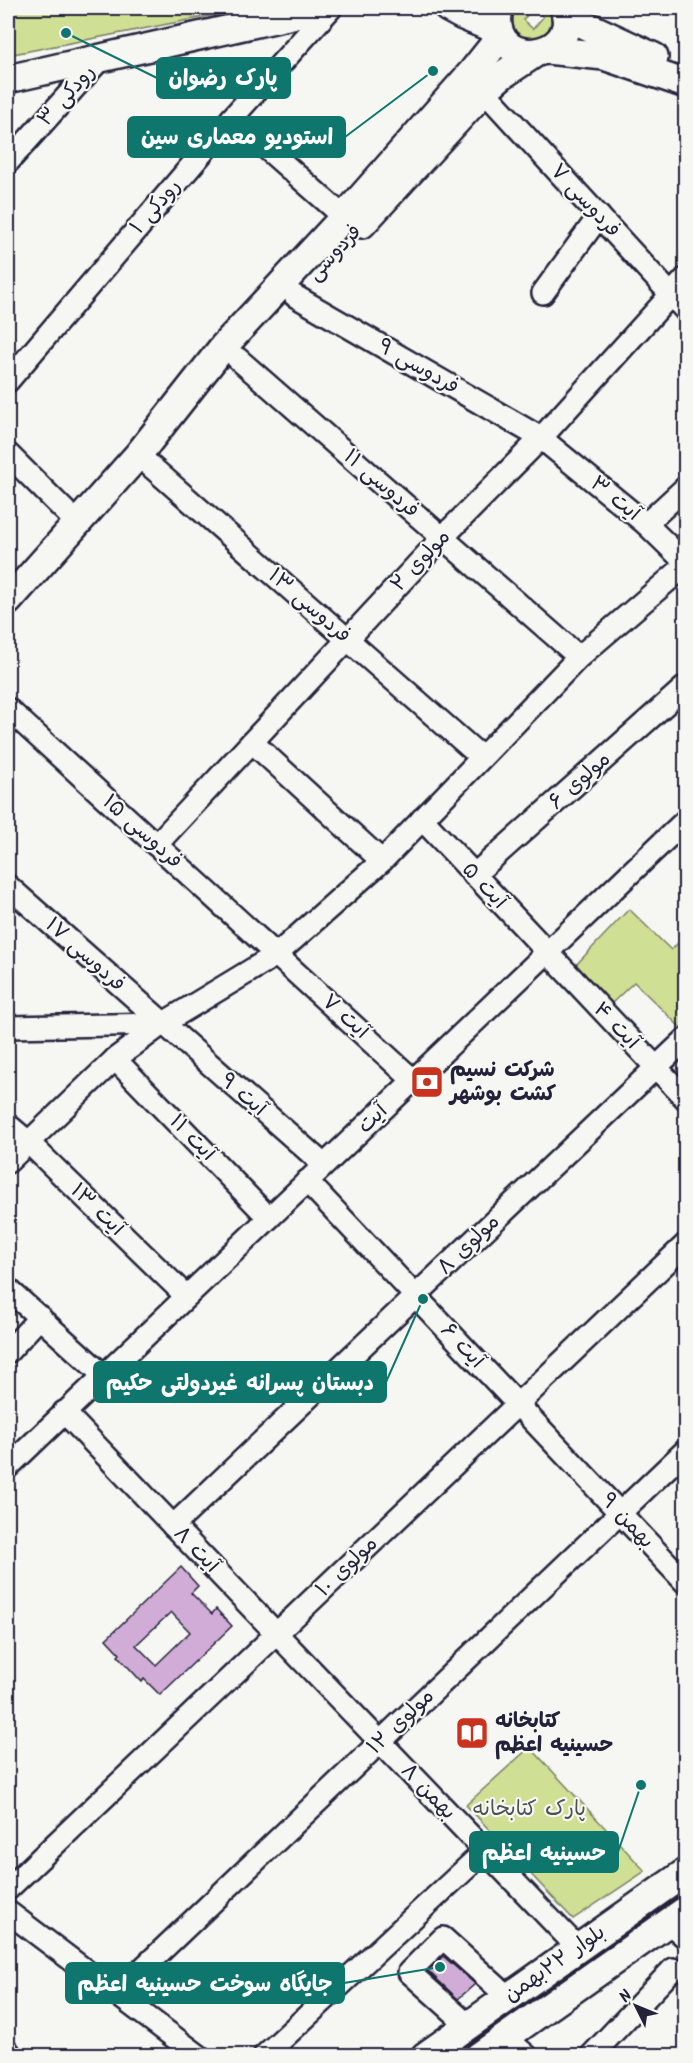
<svg xmlns="http://www.w3.org/2000/svg" width="693" height="2063" font-family="Kalam,'Playpen Sans Arabic',sans-serif">
<rect width="100%" height="100%" fill="#f6f6f2"/>
<filter id="ink" filterUnits="userSpaceOnUse"><feTurbulence type="fractalNoise" baseFrequency=".0167" numOctaves="2"/><feDisplacementMap in="SourceGraphic" scale="12" xChannelSelector="R" yChannelSelector="G"/><feConvolveMatrix kernelMatrix="1 2 1 2 8 2 1 2 1" color-interpolation-filters="sRGB"/></filter>
<g filter="url(#ink)">
<g fill="#cfdf93" stroke="#788067" stroke-width="1.5" fill-rule="evenodd">
<polygon points="8,8 241,8 240,10 8,55"/>
<path d="M510 8H554L555 27 542 41 515 37 508 10ZM533 8 543 17 533 29 523 20Z"/>
<polygon points="629,909 671,950 685,936 685,1025 682,1029 634,982 611,1004 574,967"/>
<polygon points="530,1747 645,1871 573,1919 466,1805"/>
</g>
<g fill="#d1acd6" stroke="#22223b" stroke-width="1.5" fill-rule="evenodd">
<path d="M181 1567 198 1586 191 1593 212 1614 216 1609 232 1626 160 1695 144 1679 142 1682 118 1656 120 1654 106 1639ZM171 1612 190 1632 156 1665 136 1645Z"/>
<polygon points="443,1956 475,1984 458,1999 428,1971"/>
</g>
<g fill="none" stroke-linecap="round" stroke-linejoin="round">
<defs>
<g id="minor">
<polyline points="484,91 686,311"/>
<polyline points="232,118 344,217"/>
<polyline points="8,162 102,57"/>
<polyline points="543,293 599,216"/>
<polyline points="295,296 541,438 646,524 686,563"/>
<polyline points="237,358 579,657"/>
<polyline points="8,381 232,118 331,8"/>
<polyline points="8,454 77,523"/>
<polyline points="138,455 481,757"/>
<polyline points="646,524 686,487"/>
<polyline points="8,709 413,1080"/>
<polyline points="252,742 382,861"/>
<polyline points="422,819 686,1099"/>
<polyline points="156,845 442,538 541,438 686,278"/>
<polyline points="474,875 686,686"/>
<polyline points="8,886 324,1165"/>
<polyline points="8,1027 162,1024"/>
<polyline points="115,1059 269,1218"/>
<polyline points="8,1125 27,1141 186,1296"/>
<polyline points="8,1162 115,1059 162,1024 276,955 382,861 579,657 686,565"/>
<polyline points="307,1181 686,1583"/>
<polyline points="8,1289 103,1375"/>
<polyline points="8,1352 40,1317"/>
<polyline points="64,1412 578,1948"/>
<polyline points="8,1467 686,820"/>
<polyline points="173,1526 686,1039"/>
<polyline points="8,1889 686,1244"/>
<polyline points="8,1912 199,2056"/>
<polyline points="668,1922 686,1938"/>
<polyline points="116,1994 686,1450"/>
<polyline points="468,2025 409,1972 443,1938 508,1997"/>
<polyline points="505,2037 527,2056"/>
<polyline points="8,2051 11,2056"/>
<polyline points="264,2056 485,1851"/>
<polyline points="591,2056 673,1969"/>
</g>
<g id="major">
<polyline points="448,8 461,15 499,31"/>
<path d="M499 8C485 73 583 61 564 8"/>
<polyline points="566,16 654,57"/>
<polyline points="547,50 604,56 686,84"/>
<polyline points="8,79 323,8"/>
<polyline points="362,224 484,91 501,76 534,54"/>
<polyline points="8,601 138,455 223,347 344,217 473,71 501,36"/>
<polyline points="425,2056 686,1872"/>
<polyline points="479,2056 686,1910"/>
</g>
</defs>
<use href="#minor" stroke="#22223b" stroke-width="26"/>
<use href="#major" stroke="#22223b" stroke-width="32"/>
<polyline stroke="#22223b" stroke-width="3" stroke-dasharray="1.5 4.5" stroke-linecap="butt" points="8,11 22,8"/>
<use href="#minor" stroke="#f6f6f2" stroke-width="21"/>
<use href="#major" stroke="#f6f6f2" stroke-width="27"/>
</g>
</g>
<defs>
<symbol id="bank-square" viewBox="-11 -11 22 22"><rect x="-9" y="-9" width="18" height="18" rx="4" fill="#c8321e" stroke="#f6f6f2"/><path d="M-6-4H6V4H-6ZM0-2.3a2.3 2.3 0 1 0 0 4.6a2.3 2.3 0 1 0 0-4.6Z" fill="#fff"/></symbol>
<symbol id="library-square" viewBox="-11 -11 22 22"><rect x="-9" y="-9" width="18" height="18" rx="4" fill="#c8321e" stroke="#f6f6f2"/><path d="M-6-4Q-3-5.5-.7-3.5V5Q-3 3-6 4ZM6-4Q3-5.5 .7-3.5V5Q3 3 6 4Z" fill="#fff"/></symbol>
</defs>
<g fill-rule="evenodd">
<use href="#bank-square" x="408" y="1063" width="38" height="38"/>
<use href="#library-square" x="453" y="1714" width="38" height="38"/>
</g>
<g text-anchor="middle" dominant-baseline="central" stroke-width="4.5" stroke-linejoin="round" paint-order="stroke">
<g font-size="21" fill="#22223b" stroke="#f6f6f2">
<text transform="translate(67 96) rotate(-48)">رودکی ۳</text>
<text transform="translate(585 201) rotate(47)">فردوسی ۷</text>
<text transform="translate(156 207) rotate(-49)">رودکی ۱</text>
<text transform="translate(335 253) rotate(-47)">فردوسی</text>
<text transform="translate(418 367) rotate(30)">فردوسی ۹</text>
<text transform="translate(381 484) rotate(41)">فردوسی ۱۱</text>
<text transform="translate(615 499) rotate(39)">آیت ۳</text>
<text transform="translate(421 561) rotate(-47)">مولوی ۲</text>
<text transform="translate(309 606) rotate(41)">فردوسی ۱۳</text>
<text transform="translate(580 781) rotate(-42)">مولوی ۶</text>
<text transform="translate(142 832) rotate(42)">فردوسی ۱۵</text>
<text transform="translate(484 886) rotate(47)">آیت ۵</text>
<text transform="translate(85 955) rotate(42)">فردوسی ۱۷</text>
<text transform="translate(345 1017) rotate(42)">آیت ۷</text>
<text transform="translate(616 1026) rotate(46)">آیت ۴</text>
<text transform="translate(243 1095) rotate(41)">آیت ۹</text>
<text transform="translate(373 1119) rotate(-44)">آیت</text>
<text transform="translate(192 1138) rotate(46)">آیت ۱۱</text>
<text transform="translate(97 1210) rotate(44)">آیت ۱۳</text>
<text transform="translate(469 1245) rotate(-44)">مولوی ۸</text>
<text transform="translate(462 1346) rotate(47)">آیت ۶</text>
<text transform="translate(627 1521) rotate(47)">بهمن ۹</text>
<text transform="translate(196 1550) rotate(46)">آیت ۸</text>
<text transform="translate(347 1567) rotate(-44)">مولوی ۱۰</text>
<text transform="translate(401 1722) rotate(-44)">مولوی ۱۲</text>
<text transform="translate(428 1792) rotate(46)">بهمن ۸</text>
<text transform="translate(555 1964) rotate(-35)">بلوار ۲۲بهمن</text>
</g>
<g font-size="21" font-weight="bold" fill="#22223b" stroke="#f6f6f2" text-anchor="start">
<text x="450" y="1070">شرکت نسیم<tspan x="450" dy="24">کشت بوشهر</tspan></text>
<text x="495" y="1721">کتابخانه<tspan x="495" dy="24">حسینیه اعظم</tspan></text>
</g>
<g font-size="21" fill="#4d5151" stroke="#f6f6f2">
<text x="529" y="1809">پارک کتابخانه</text>
</g>
</g>
<path fill="none" stroke="#0f766e" stroke-width="2" d="M66 33L157 78M433 71L345 137M423 1299L386 1382M641 1785L618 1852M440 1967L344 1983"/>
<g fill="#0f766e" stroke="#f6f6f2" stroke-width="2">
<circle cx="66" cy="33" r="6"/>
<circle cx="433" cy="71" r="6"/>
<circle cx="423" cy="1299" r="6"/>
<circle cx="641" cy="1785" r="6"/>
<circle cx="440" cy="1967" r="6"/>
</g>
<g fill="#0f766e" stroke="#0f766e" stroke-width="2">
<rect x="157" y="58" width="133" height="40" rx="6"/>
<rect x="128" y="117" width="217" height="40" rx="6"/>
<rect x="94" y="1362" width="292" height="40" rx="6"/>
<rect x="470" y="1832" width="148" height="40" rx="6"/>
<rect x="66" y="1963" width="278" height="40" rx="6"/>
</g>
<g font-size="22" text-anchor="middle" font-weight="bold" fill="#fff">
<text x="223" y="85">پارک رضوان</text>
<text x="237" y="144">استودیو معماری سین</text>
<text x="240" y="1390">دبستان پسرانه غیردولتی حکیم</text>
<text x="544" y="1860">حسینیه اعظم</text>
<text x="205" y="1991">جایگاه سوخت حسینیه اعظم</text>
</g>
<rect width="693" height="2063" fill="none" stroke="#f6f6f2" stroke-width="30"/>
<rect x="15" y="15" width="663" height="2033" fill="none" stroke="#22223b" stroke-width="2" filter="url(#ink)"/>
<g transform="translate(636 2006) rotate(313)" stroke="#f6f6f2" stroke-width="4.5" paint-order="stroke">
<path d="M0-4.5L10 22L0 15L-10 22Z" fill="#22223b"/>
<text y="-9" font-size="16" font-weight="bold" text-anchor="middle" fill="#22223b">N</text>
</g>
</svg>
